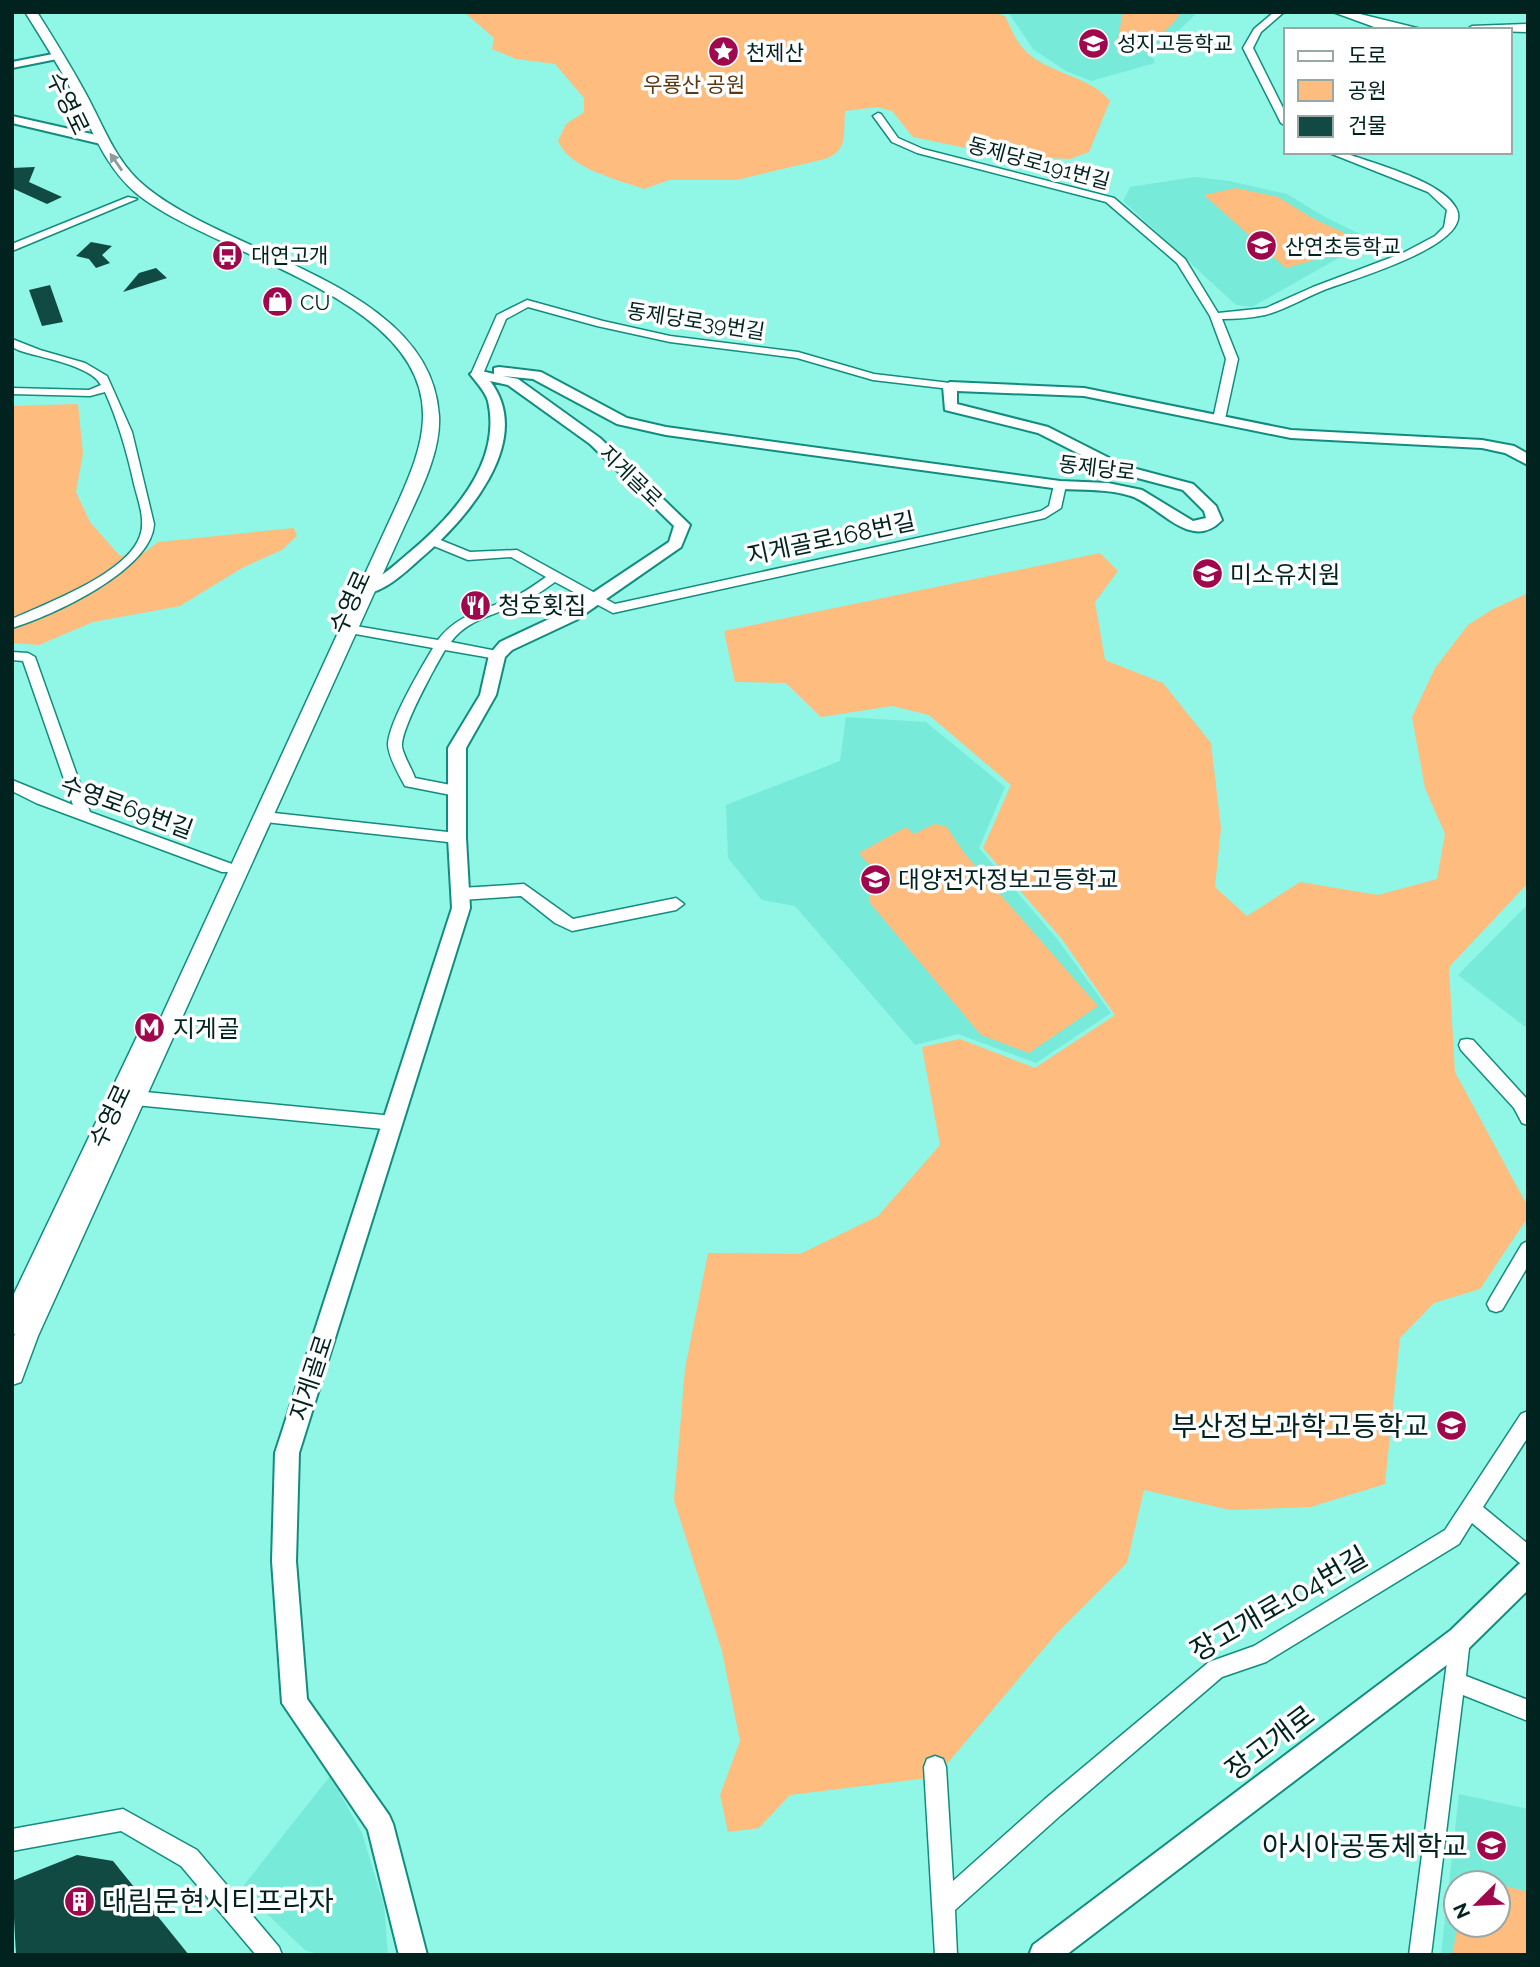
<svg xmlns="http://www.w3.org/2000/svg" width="1540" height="1967" font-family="Raleway,'Noto Sans KR',sans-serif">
<rect width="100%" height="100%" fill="#90f6e6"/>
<g fill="#78ead9" fill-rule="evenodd">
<polygon points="1008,12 1198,12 1175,34 1149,49 1155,63 1091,81 1066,71 1033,49"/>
<polygon points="1195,177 1229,181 1287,194 1323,216 1364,236 1342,256 1252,307 1236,305 1123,201 1130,187"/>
<polygon points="846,717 926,722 1005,787 979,848 1058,940 1111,1013 1036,1063 958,1034 915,1045 795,906 762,900 728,858 726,805 840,761"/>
<polygon points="1528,904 1528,1029 1458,975"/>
<polygon points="330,1776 362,1833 384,1906 388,1955 321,1955 305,1950 241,1889"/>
<path d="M1459 1794 1528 1809V1955H1441ZM1456 1883H1498V1925H1456Z"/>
</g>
<g fill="#febc7f">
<path d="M464 12H994L1005 16C1010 26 1014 37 1021 46 1043 74 1089 74 1110 101L1089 152 1070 159 1004 156 913 137 892 111 878 107 845 111C843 134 849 150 825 159L736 180H669L644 189C616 179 570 169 558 141L566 124 584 112V98L555 64 516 59 492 49 494 38Z"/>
<path d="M1123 12H1180L1181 13C1162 40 1148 41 1117 43Z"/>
<polygon points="1236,188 1278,197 1314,219 1351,236 1325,257 1286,268 1204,195"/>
<polygon points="78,404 83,454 76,492 90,522 120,556 145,552 158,542 294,528 297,536 282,550 242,568 180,606 93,622 39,645 12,643 12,406"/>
<polygon points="1100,553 1118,571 1095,602 1105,660 1163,683 1211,743 1221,828 1215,887 1247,916 1300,882 1378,895 1437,879 1445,834 1425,788 1412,717 1435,668 1468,625 1493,609 1528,593 1528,883 1449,967 1455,1072 1528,1207 1528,1217 1480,1289 1434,1303 1400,1338 1385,1484 1311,1507 1230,1510 1144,1490 1127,1563 1057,1633 936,1777 790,1795 759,1828 728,1832 720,1795 740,1741 722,1651 674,1500 685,1369 708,1253 800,1254 878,1216 940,1145 922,1047 960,1039 1035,1068 1115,1015 1061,938 983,848 1011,785 929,715 892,706 821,717 786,683 735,682 724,631"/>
<polygon points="934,824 946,826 965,854 1098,1006 1029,1053 981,1035 870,903 869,889 883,881 859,853 906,827 914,834"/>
<polygon points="1498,1884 1528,1892 1528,1955 1452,1955 1458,1925 1498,1925"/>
</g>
<g fill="#104a43">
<polygon points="35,167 29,182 62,197 47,204 12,188 12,168"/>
<polygon points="91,242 112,246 102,255 110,263 96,268 89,259 76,256"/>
<polygon points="156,268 167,278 123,292 139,273"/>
<polygon points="50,285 63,322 42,326 29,290"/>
<polygon points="77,1855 113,1861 189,1955 16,1955 12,1881"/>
</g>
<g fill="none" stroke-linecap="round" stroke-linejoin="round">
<defs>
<g id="minor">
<polygon points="1274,12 1284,12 1261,32 1253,48 1286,114 1286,126 1281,123 1243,48 1254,29"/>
<path d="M878 113 881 114 898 138 923 149 1114 198 1185 259 1218 313 1266 308 1313 287 1403 253 1435 236 1444 227 1447 210 1428 192 1327 152H1342C1371 163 1441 180 1456 208 1477 245 1346 281 1324 290 1304 298 1285 310 1265 315 1250 318 1236 319 1222 319L1238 359 1225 419 1219 423 1213 419 1226 359 1210 316 1177 263 1106 202 917 153 892 142 873 116Z"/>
<polygon points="128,197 137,199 12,251 12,244"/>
<polygon points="527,300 603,321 670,336 798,352 874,374 950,383 956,386 950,389 873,380 797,358 670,342 597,326 528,307 506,319 483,374 473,376 471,374 497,315"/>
<path d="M12 339 40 350 85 363 107 376 132 432 154 524C152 570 52 616 12 628V619C47 603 127 574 140 536 146 520 138 500 134 484 127 452 118 421 105 392L90 396 12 394V388L89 390 101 385C91 365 40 358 18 350L12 347Z"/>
<path d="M1060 481 1066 485 1061 508 1045 518 613 613 555 582C546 588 537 595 527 600 501 614 469 617 451 642L497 651 504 655 497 659 445 650C435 667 400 730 402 747 404 757 412 769 415 778L461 787 463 791 456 796 405 786C399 775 388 756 388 744 389 722 421 668 433 648L350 633 343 629 350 625 438 640C459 612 489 610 518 595 528 590 537 583 546 577L511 557 468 560 429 544V538L433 537 470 552 517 550 615 604 1041 511 1049 506 1054 485Z"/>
<polygon points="12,652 28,653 35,657 90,812 232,864 234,868 232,872 222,872 36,803 12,791 12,780 73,805 23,661 12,660"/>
<polygon points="265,812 457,833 464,838 457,843 265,822 258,817"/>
<polygon points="524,884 573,919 676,898 684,904 676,910 572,931 555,923 521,896 461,900 453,894 461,888"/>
<polygon points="1467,1039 1473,1040 1526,1098 1528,1125 1522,1123 1514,1108 1461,1050 1459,1045 1461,1040"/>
<polygon points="135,1091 394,1116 400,1118 402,1123 400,1128 394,1130 135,1105 129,1103 127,1098 129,1093"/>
<polygon points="1528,1241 1528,1266 1502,1310 1496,1312 1490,1310 1487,1304 1490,1298 1522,1244"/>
<polygon points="1528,1411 1528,1437 1483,1507 1528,1544 1528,1567 1521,1564 1472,1523 1459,1544 1266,1662 1222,1677 1061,1815 955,1910 957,1955 935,1955 924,1767 927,1759 935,1756 943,1759 946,1767 953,1881 1045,1799 1209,1662 1254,1646 1445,1530 1521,1414"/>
<polygon points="1460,1629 1467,1632 1470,1639 1466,1676 1528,1700 1528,1721 1463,1695 1431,1955 1409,1955 1450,1639 1453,1632"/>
<polygon points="123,1809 197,1850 279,1947 282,1955 256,1955 181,1866 121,1831 12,1851 12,1829"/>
</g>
<g id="tertiary">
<polygon points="58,53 62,54 62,58 12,68 12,62"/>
<polygon points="12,116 105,137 107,140 101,144 12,123"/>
<path d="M499 367 541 372 627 418 666 427 1060 481 1108 483 1142 490 1193 521 1206 518 1204 511 1183 490 1115 472 1038 433 945 410 943 386 950 382 1084 388 1291 430 1482 440 1514 446 1528 454V465L1505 453 1482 448 1291 438 1084 396 957 391V404L1048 427 1125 466 1193 484 1216 506 1222 520C1191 553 1159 505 1131 496 1109 489 1083 490 1060 489L666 435 617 424 533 379 503 376 518 379 600 438 690 525 681 547 576 620 512 650 505 657 496 695 466 748V838L470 908 299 1453 296 1561 307 1699 389 1815 393 1824 427 1955H399L368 1830 282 1703 272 1561 275 1453 452 908 448 838V748L480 695 489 655 500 642 564 612 669 542 674 526 590 444 508 385 490 381C536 441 465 521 420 559 402 575 377 600 350 593L348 589 350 585C358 584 365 584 371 581 386 574 398 562 410 552 453 516 502 462 488 401 485 391 476 382 470 374L477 370 494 374V368Z"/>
<polygon points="1528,1561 1528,1590 1469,1648 1066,1955 1029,1955 1033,1945 1451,1630 1519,1564"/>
</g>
<g id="secondary">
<path d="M25 12H37C54 39 71 66 86 94 104 127 116 163 146 187 229 256 432 285 439 416 441 453 419 494 404 527L38 1336 21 1382 12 1385V1340L15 1334 12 1335V1298L144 1022 152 1020 159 1022 399 500C410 475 422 447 423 419 428 296 212 256 136 193 105 167 92 129 74 95 59 66 42 39 25 12Z"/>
<polygon points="1333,12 1352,12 1425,30 1377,28"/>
<polygon points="1528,24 1528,32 1466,30 1472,26"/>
</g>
</defs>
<use href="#minor" stroke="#128c7f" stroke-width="3"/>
<use href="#tertiary" stroke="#128c7f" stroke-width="4"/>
<use href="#secondary" stroke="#128c7f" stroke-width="3"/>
<use href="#minor" fill="#fff" fill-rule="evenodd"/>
<use href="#tertiary" fill="#fff" fill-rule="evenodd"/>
<use href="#secondary" fill="#fff" fill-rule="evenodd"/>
</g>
<defs><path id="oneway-solid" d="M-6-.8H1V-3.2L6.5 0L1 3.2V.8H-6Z" transform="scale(1.75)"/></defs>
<use fill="#8d9c9a" href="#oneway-solid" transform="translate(116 162) rotate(-125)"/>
<defs>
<symbol id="school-disc" viewBox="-11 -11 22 22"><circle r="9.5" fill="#a0084d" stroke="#fff"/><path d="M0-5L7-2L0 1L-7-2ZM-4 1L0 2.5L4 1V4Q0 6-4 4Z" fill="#fff"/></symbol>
<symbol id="sight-disc" viewBox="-11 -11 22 22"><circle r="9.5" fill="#a0084d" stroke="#fff"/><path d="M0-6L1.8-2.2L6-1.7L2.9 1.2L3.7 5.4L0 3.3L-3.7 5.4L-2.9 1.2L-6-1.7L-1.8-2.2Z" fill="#fff"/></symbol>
<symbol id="bus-disc" viewBox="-11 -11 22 22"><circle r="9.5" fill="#a0084d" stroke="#fff"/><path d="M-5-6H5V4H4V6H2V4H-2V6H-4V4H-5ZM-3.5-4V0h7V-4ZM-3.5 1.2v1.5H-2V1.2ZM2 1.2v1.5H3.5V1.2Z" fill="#fff"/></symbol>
<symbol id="shop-disc" viewBox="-11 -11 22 22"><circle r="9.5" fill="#a0084d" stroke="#fff"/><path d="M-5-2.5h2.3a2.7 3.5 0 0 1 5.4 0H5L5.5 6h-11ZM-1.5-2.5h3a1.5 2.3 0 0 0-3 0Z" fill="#fff"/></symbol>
<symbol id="restaurant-disc" viewBox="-11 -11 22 22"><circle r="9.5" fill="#a0084d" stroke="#fff"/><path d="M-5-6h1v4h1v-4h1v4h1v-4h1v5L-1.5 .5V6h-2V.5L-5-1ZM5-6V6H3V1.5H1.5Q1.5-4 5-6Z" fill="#fff"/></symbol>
<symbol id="metro-disc" viewBox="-11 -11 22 22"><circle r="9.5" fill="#a0084d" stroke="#fff"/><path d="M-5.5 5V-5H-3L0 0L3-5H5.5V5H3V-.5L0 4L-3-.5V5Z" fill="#fff"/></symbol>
<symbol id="building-disc" viewBox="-11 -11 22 22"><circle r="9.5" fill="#a0084d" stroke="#fff"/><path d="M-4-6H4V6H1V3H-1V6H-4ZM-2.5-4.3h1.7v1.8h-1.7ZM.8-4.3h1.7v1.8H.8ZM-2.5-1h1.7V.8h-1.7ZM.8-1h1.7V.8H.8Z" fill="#fff"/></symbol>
</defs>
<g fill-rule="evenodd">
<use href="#school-disc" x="1076" y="26" width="35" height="35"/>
<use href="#sight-disc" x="706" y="34" width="35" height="35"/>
<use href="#school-disc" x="1244" y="228" width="35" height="35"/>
<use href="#bus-disc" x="210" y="238" width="35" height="35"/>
<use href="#shop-disc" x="260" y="284" width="35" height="35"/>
<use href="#school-disc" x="1190" y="556" width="35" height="35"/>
<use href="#restaurant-disc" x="458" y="588" width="35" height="35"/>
<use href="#school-disc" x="858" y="862" width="35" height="35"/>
<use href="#metro-disc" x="132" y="1010" width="35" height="35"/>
<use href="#school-disc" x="1434" y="1408" width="35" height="35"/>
<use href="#school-disc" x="1474" y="1828" width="35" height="35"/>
<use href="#building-disc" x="62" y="1884" width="35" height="35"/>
</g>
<g text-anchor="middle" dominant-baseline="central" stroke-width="7" stroke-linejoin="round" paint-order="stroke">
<g font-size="21" fill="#01231f" stroke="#fff" text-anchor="start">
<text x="1117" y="43">성지고등학교</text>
<text x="746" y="52">천제산</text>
<text x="1285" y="246">산연초등학교</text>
<text x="251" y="255">대연고개</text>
<text x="300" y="302">CU</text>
</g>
<g font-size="21" fill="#5b3813" stroke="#fff">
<text x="694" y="84">우룡산 공원</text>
</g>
<g font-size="21" fill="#01231f" stroke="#fff">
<text transform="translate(1039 163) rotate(15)">동제당로191번길</text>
<text transform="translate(696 321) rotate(9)">동제당로39번길</text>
<text transform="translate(1097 468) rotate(7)">동제당로</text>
<text transform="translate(631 476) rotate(44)">지게골로</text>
</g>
<g font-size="24" fill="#01231f" stroke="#fff">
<text transform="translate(68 103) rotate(64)">수영로</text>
<text transform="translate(831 538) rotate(-12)">지게골로168번길</text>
<text transform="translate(350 602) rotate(-66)">수영로</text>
<text transform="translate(127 807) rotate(20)">수영로69번길</text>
<text transform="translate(110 1116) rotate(-65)">수영로</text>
<text transform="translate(311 1378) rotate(-72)">지게골로</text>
</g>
<g font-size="24" fill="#01231f" stroke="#fff" text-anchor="start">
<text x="1230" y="574">미소유치원</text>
<text x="498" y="605">청호횟집</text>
<text x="898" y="879">대양전자정보고등학교</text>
<text x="173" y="1028">지게골</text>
</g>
<g font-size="28" fill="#01231f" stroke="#fff" text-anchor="end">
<text x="1429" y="1426">부산정보과학고등학교</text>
<text x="1468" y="1846">아시아공동체학교</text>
<text x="102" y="1901" text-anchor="start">대림문현시티프라자</text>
</g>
<g font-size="28" fill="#01231f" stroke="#fff">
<text transform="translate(1279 1604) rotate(-30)">장고개로104번길</text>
<text transform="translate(1270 1743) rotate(-37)">장고개로</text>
</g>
</g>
<rect width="1540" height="1967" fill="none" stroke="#01231f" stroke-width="28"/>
<rect x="1284" y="28" width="228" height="126" fill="#ffffff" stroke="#99a7a5" stroke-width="2"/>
<rect x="1298" y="51" width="35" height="10" fill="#ffffff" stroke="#99a7a5" stroke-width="2"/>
<text x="1348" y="63" font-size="21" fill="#01231f">도로</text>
<rect x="1298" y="80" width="35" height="21" fill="#febc7f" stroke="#99a7a5" stroke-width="2"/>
<text x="1348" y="98" font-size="21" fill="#01231f">공원</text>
<rect x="1298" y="116" width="35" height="21" fill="#104a43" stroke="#99a7a5" stroke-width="2"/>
<text x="1348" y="133" font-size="21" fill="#01231f">건물</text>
<g transform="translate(1477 1904) rotate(246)"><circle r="33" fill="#ffffff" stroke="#99a7a5" stroke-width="2"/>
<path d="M0-5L12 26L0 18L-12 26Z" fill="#a0084d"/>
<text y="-10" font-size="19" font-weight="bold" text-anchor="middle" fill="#01231f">N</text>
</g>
</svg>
